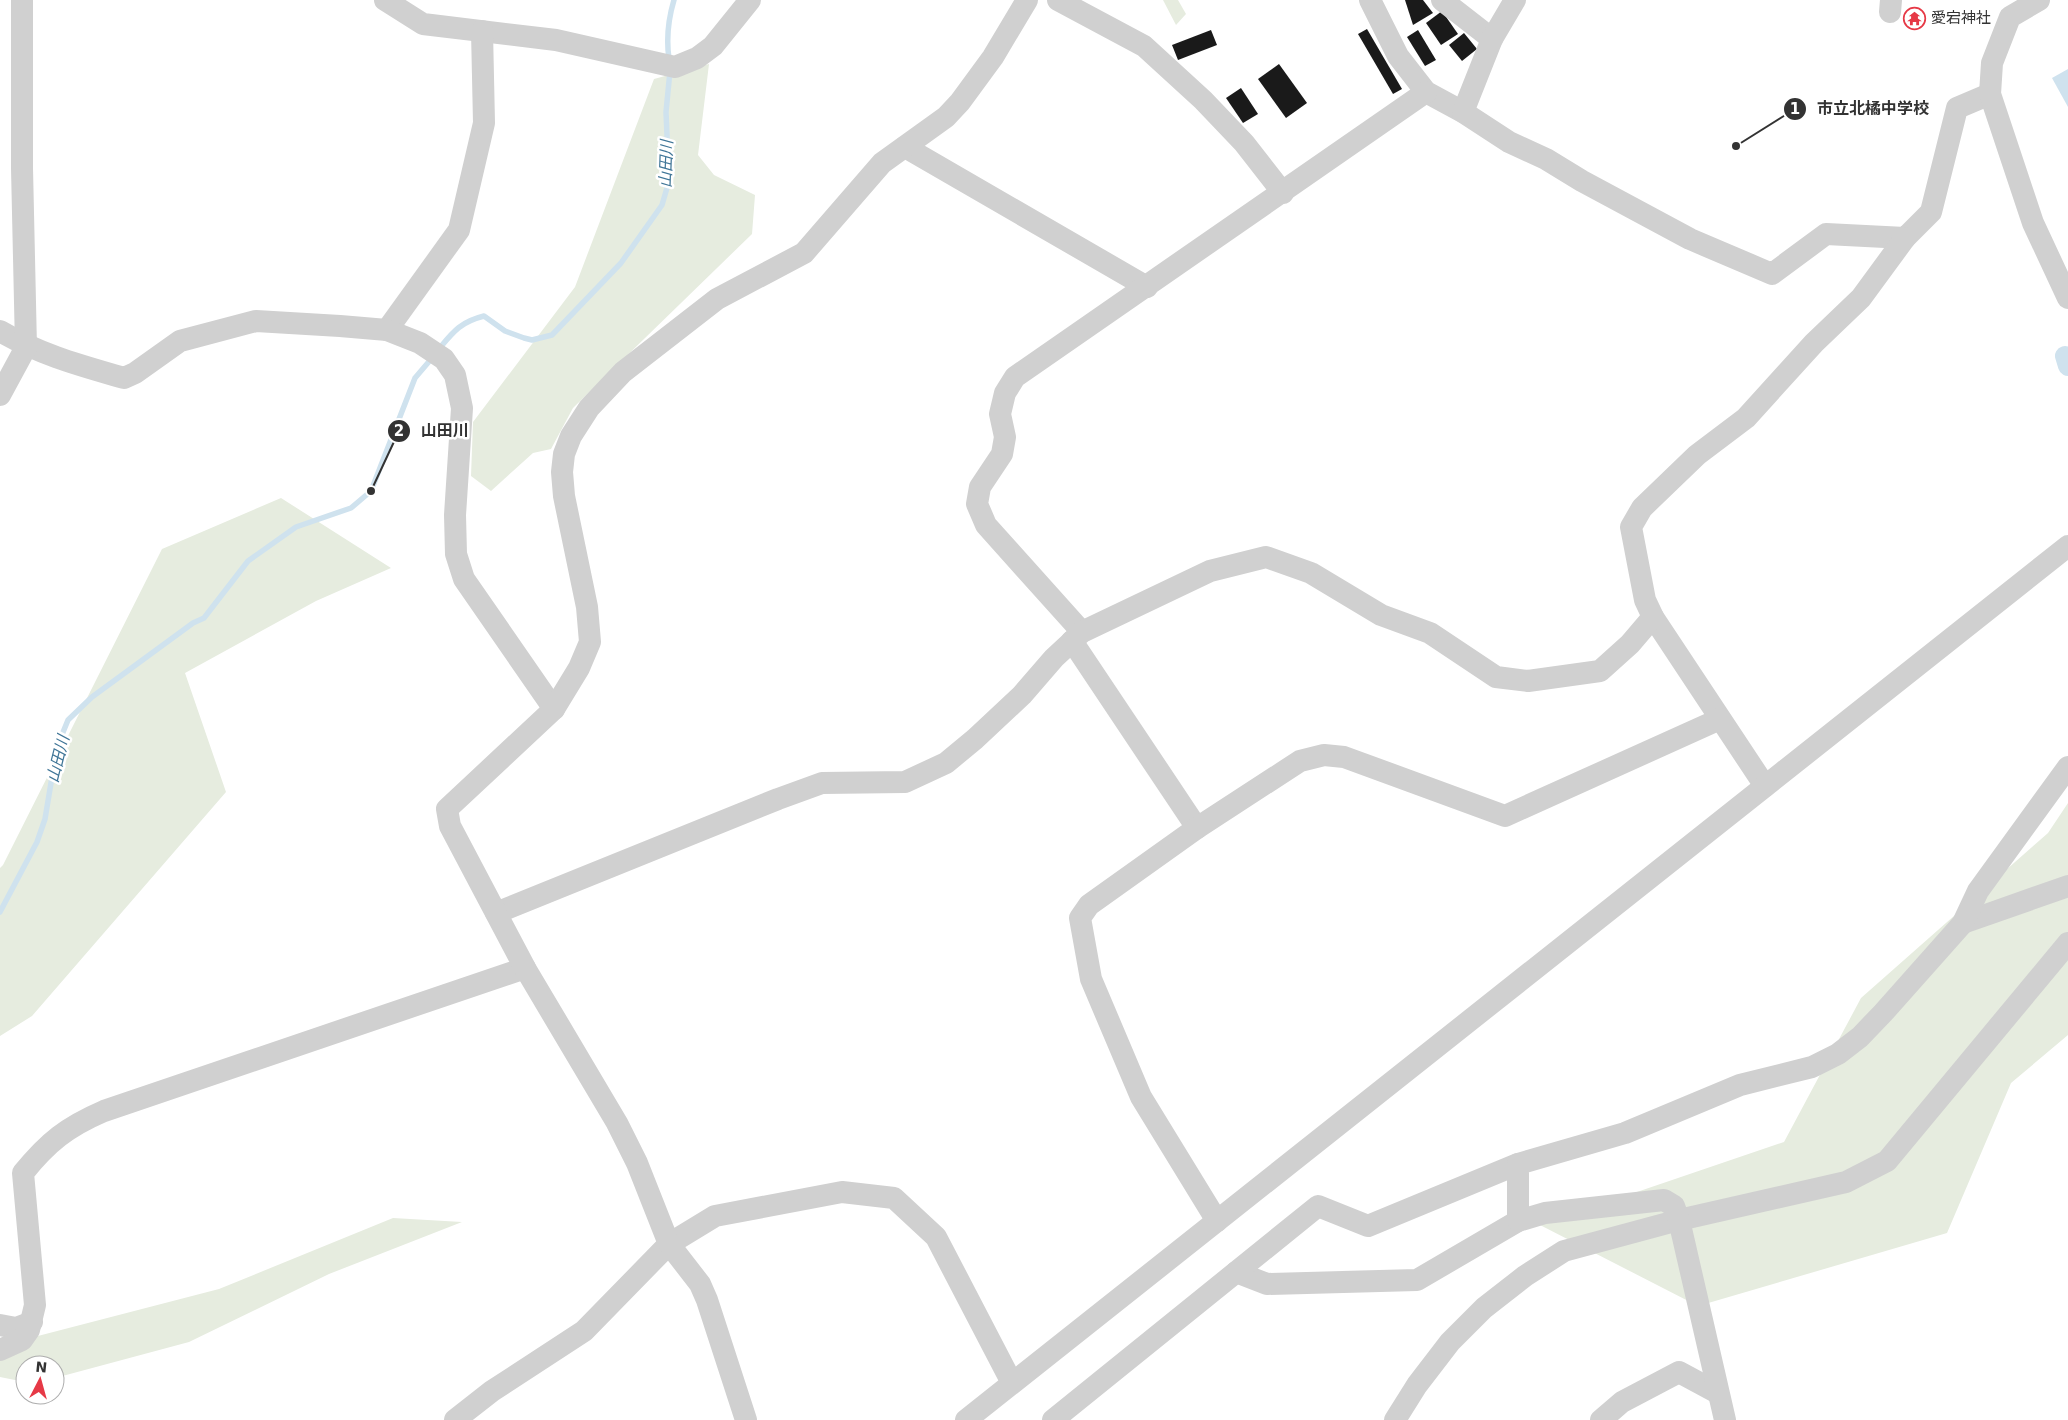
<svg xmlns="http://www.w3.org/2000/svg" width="2068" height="1420" font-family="'DejaVu Sans','Noto Sans JP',sans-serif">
<rect width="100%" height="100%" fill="#fff"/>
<g fill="#e6ecdf">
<polygon points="1163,0 1178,0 1186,14 1176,25"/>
<polygon points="709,64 698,155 714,175 755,195 752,234 573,408 551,449 533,453 491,491 471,476 473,422 575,287 654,79"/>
<polygon points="281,498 391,568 316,601 185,673 226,792 32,1016 0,1036 0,868 3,865 162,549"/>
<polygon points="2068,803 2068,1035 2011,1083 1947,1233 1698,1306 1540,1225 1784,1142 1861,998 2048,833"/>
<polygon points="393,1218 462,1222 329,1274 189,1342 55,1378 55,1365 25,1365 25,1382 0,1377 0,1343 7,1344 219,1289"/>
</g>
<polygon fill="#cfe2ee" points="2068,69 2068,107 2052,78"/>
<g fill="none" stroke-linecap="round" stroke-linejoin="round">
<g stroke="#cfe2ee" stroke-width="5.5">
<path d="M669 59C666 38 668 20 674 0"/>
<path d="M438 350C453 332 460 322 484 316L505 331 524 338 532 340 552 335 621 263 662 205 669 181 666 112 670 71"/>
<polyline points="0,912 37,842 45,819 57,747 68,720 92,697 193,623 204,618 248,561 296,527 351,508 371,491 415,378 432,358"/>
</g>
<polyline stroke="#cfe2ee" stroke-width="20" points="2065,356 2068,366"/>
</g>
<g fill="#1a1a1a">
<polygon points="1405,0 1423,0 1433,13 1413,25"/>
<polygon points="1442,11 1458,34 1441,45 1426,23"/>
<polygon points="1367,29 1402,89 1393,94 1358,34"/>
<polygon points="1211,30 1217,45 1178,60 1172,45"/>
<polygon points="1418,30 1436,60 1425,66 1407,37"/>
<polygon points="1464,33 1477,49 1462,61 1449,45"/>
<polygon points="1279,64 1307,103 1286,118 1258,79"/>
<polygon points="1241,88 1258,114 1243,123 1226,98"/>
</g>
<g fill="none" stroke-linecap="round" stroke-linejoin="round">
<g stroke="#d0d0d0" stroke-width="22">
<polyline points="385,0 423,24 556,40 675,67 697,58 713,46 750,0"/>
<polyline points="1058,0 1144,46 1203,100 1244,143 1283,193"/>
<polyline points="1370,0 1398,56 1426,92 1463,112 1509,142 1546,159 1582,181 1690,239 1772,274 1826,234 1905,238 1931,212 1957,108 1990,94"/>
<polyline points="1442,0 1492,39"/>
<polyline points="2039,0 2010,17 1992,63 1990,94 2033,223 2068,298"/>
<polyline points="1890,12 1891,0"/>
<polyline points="1463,112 1492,39 1515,0"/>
<polyline points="905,147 1147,287"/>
<polyline points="387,330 459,230 484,123 482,31"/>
<path d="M0 331C41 355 79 365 124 378L135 373 180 341 256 321 340 326 387 330 420 343 444 359 455 375 462 408 455 515 456 554 464 579 554 709"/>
<polyline points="0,395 26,347 22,168 22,0"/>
<polyline points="1653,617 1765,786"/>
<polyline points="1082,632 986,525 977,504 980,487 1002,454 1005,437 1000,414 1005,393 1015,377 1426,92"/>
<polyline points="1072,641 1197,828"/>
<polyline points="496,913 778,799 822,783 905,782 946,763 975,739 1022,695 1054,658 1082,632 1210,571 1266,557 1311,573 1381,615 1430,633 1496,677 1528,681 1600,671 1630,644 1653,617 1645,600 1631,527 1642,508 1697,455 1746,418 1814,343 1861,298 1905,238"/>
<polyline points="1963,923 2068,886"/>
<polyline points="1217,1221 1141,1097 1091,979 1080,918 1089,905 1197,828 1300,761 1324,755 1344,757 1505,816 1720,719"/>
<polyline points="1236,1272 1267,1284 1417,1280 1518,1221"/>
<polyline points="0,1325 16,1328 32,1322"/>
<path d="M0 1350 22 1340 29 1330 35 1305 23 1173C48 1142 67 1127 104 1111L525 968"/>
<polyline points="455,1420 492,1391 584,1331 669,1244 715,1216 842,1192 894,1198 936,1237 1012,1383"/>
<polyline points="746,1420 707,1300 700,1284 669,1244 637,1163 617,1123 525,968 450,826 447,809 554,709 579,668 590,642 587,607 564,496 562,472 564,454 571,436 589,408 623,372 717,299 804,253 882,163 946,117 960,102 993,57 1027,0"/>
<polyline points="966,1420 2068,546"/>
<polyline points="1053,1420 1318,1206 1368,1226 1518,1164"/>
<polyline points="1395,1420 1417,1385 1450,1342 1484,1308 1525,1276 1564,1251 1679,1220 1846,1182 1887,1161 2068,943"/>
<polyline points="1601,1420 1622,1402 1679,1372 1718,1393"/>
<polyline points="1725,1420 1679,1220 1674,1206 1664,1200 1545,1213 1518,1221 1518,1164 1625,1133 1740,1085 1812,1067 1838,1054 1860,1037 1883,1013 1963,923 1978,891 2068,767"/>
</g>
</g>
<defs>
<symbol id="temple-ring" viewBox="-11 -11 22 22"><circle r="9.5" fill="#fff" stroke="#e63946" stroke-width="1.5"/><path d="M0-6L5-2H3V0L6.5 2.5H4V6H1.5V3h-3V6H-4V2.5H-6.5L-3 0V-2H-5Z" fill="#e63946"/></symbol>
</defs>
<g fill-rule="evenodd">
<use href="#temple-ring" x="1902" y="6" width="25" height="25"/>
</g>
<g text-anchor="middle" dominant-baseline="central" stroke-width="5" stroke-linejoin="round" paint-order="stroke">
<g font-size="15" fill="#333" stroke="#fff" text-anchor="start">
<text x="1931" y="18">愛宕神社</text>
</g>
<g font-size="16" font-style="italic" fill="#3f7597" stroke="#fff">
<text transform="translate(666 164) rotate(-88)">山田川</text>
<text transform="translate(58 759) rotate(-76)">山田川</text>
</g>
</g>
<path fill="none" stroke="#333" stroke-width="2" d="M1736 146L1795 109M371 491L399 431"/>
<g fill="#333" stroke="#fff" stroke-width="2">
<circle cx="1736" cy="146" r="5"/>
<circle cx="371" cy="491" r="5"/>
<circle cx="1795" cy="109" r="12"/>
<circle cx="399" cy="431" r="12"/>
</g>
<g font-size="15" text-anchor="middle" font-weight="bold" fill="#fff">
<text x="1795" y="114">1</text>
<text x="399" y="436">2</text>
</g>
<g font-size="16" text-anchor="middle" font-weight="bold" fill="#333" stroke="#fff" stroke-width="5" stroke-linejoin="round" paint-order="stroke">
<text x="1873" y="114">市立北橘中学校</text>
<text x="445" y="436">山田川</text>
</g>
<g transform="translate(40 1380) rotate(6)"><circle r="24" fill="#ffffff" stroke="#adadad"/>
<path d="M0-4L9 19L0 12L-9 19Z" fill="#e63946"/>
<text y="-8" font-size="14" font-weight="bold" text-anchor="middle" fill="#333333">N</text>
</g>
</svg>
